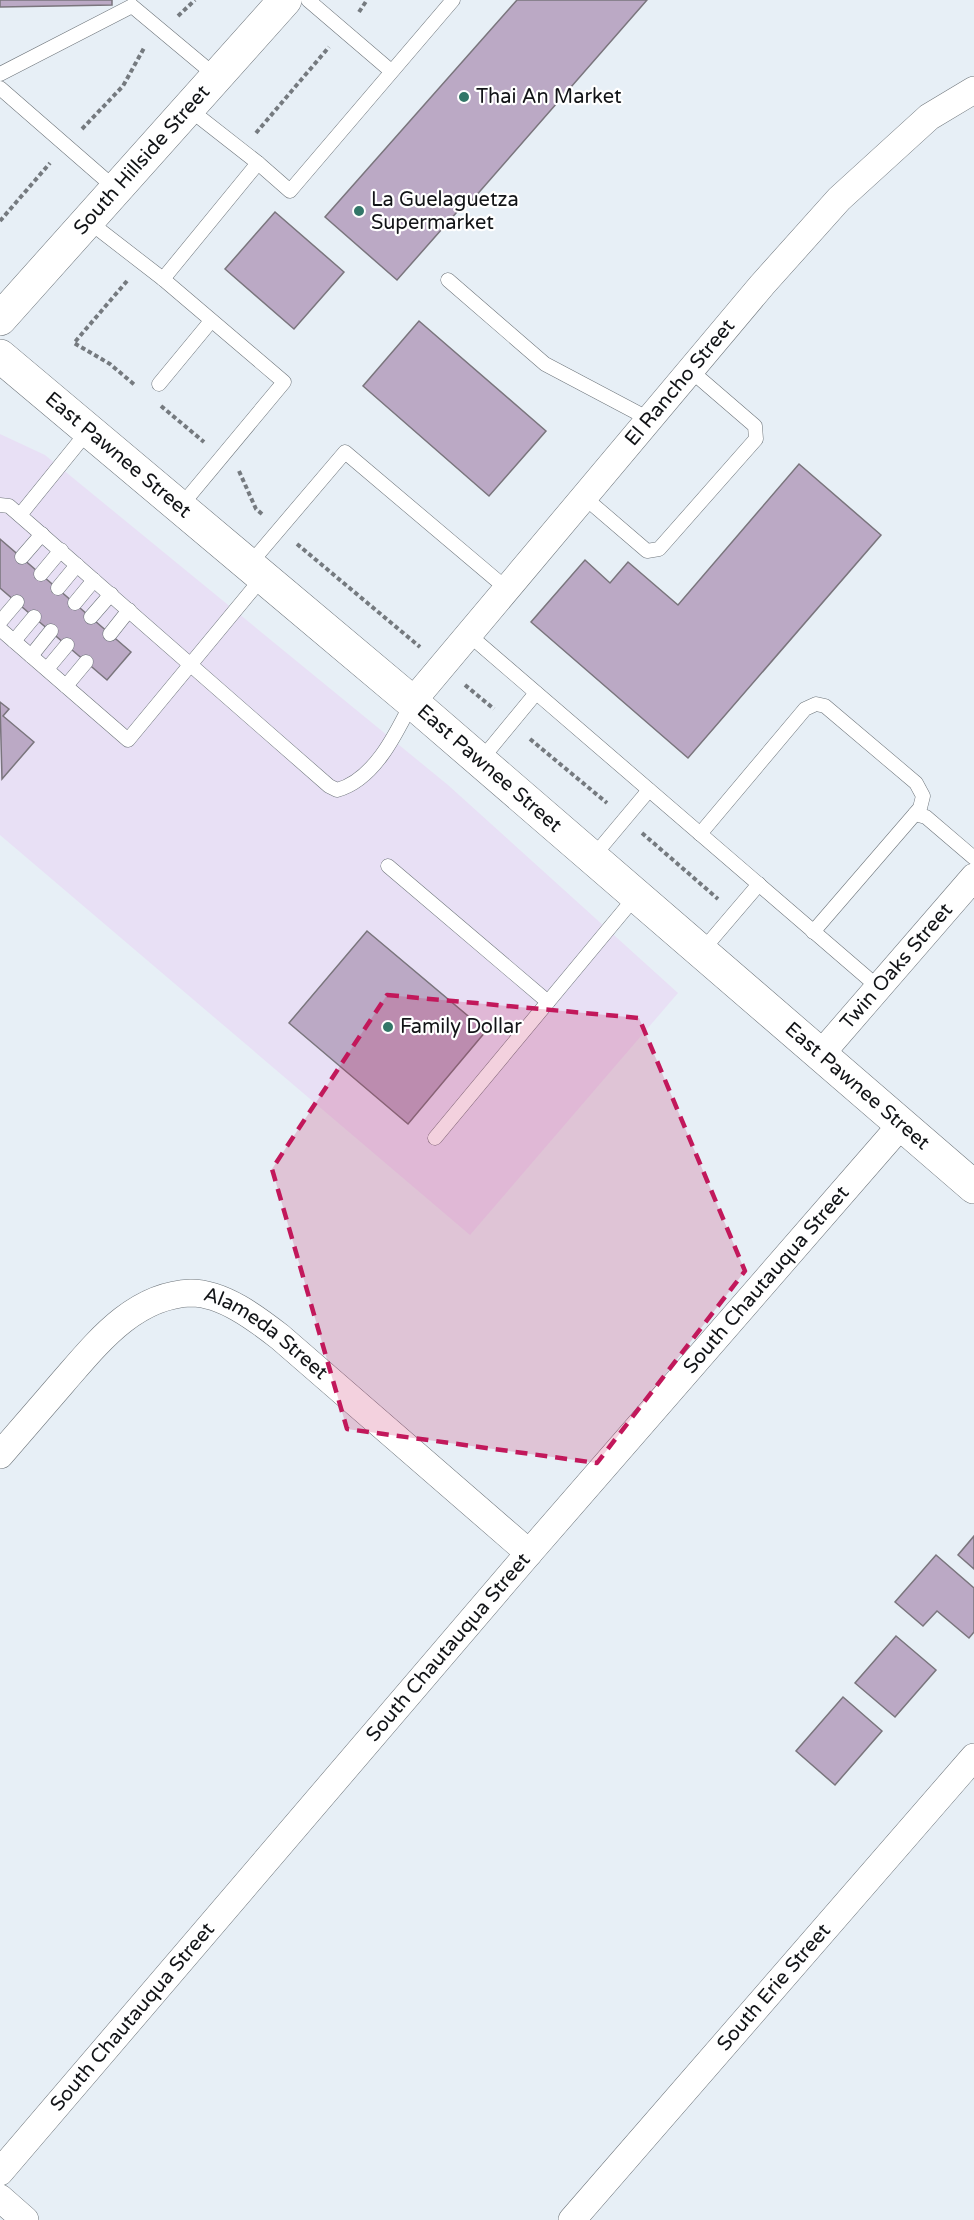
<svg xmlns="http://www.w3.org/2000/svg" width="974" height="2220" font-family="'Varela Round',sans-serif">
<rect width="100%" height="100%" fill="#e7eff6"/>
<polygon fill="#e8e0f5" points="0,434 45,455 448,785 678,993 470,1235 0,835"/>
<g fill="#bba9c5" stroke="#7a757d" stroke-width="1.5">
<polygon points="0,0 112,0 112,5 0,7"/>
<polygon points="517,0 647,0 467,206 464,204 397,280 325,217"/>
<polygon points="275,212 344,272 294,329 225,269"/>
<polygon points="419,321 546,431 489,496 363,386"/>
<polygon points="799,464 881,535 688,758 531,622 585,560 610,583 628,562 678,605"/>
<polygon points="0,539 131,652 107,680 0,588"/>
<polygon points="0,702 9,709 3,716 34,742 2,779"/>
<polygon points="367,931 486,1031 408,1124 289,1023"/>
<polygon points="974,1536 974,1569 958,1555"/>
<polygon points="936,1555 974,1588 974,1632 969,1638 937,1611 923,1626 895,1602"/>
<polygon points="896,1636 936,1670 895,1717 855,1683"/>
<polygon points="843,1697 882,1731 835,1785 796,1751"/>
</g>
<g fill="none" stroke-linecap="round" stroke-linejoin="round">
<defs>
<g id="lane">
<polyline points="308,0 391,71"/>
<polyline points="0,74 132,6 217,77"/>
<polyline points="0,88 116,189"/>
<polyline points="258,163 290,191 453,0"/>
<polyline points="88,221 163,279 284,382 180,507"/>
<polyline points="163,279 258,163 189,109"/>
<polyline points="448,280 545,364 649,419"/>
<polyline points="159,384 211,321"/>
<polyline points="584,497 647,551 659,549 756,439 755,426 690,370"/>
<path d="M0 505 9 506 32 526 329 786 337 790C374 780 396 734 412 702"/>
<polyline points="20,515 88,431"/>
<polyline points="22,557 42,534"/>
<polyline points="248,566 345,452 507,589"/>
<polyline points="41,574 61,550"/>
<polyline points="58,588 77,565"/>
<polyline points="75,603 94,580"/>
<polyline points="91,617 111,594"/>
<polyline points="0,622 17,602"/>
<polyline points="0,629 128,740 262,578"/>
<polyline points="110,634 129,610"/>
<polyline points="468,634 878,987"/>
<polyline points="14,641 34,617"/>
<polyline points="31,656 51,631"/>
<polyline points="47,669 67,645"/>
<polyline points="66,686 86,662"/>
<polyline points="480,761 536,693"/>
<polyline points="915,814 926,817 974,858"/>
<polyline points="700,834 805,709 816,704 825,706 916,783 923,796 920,808 813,932"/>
<polyline points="592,858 649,790"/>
<polyline points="388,866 548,1002"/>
<polyline points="701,952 759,884"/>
<polyline points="435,1138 636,896"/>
</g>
<g id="street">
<path id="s1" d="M412 702 762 285 839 199 929 117 974 90"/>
<path id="s2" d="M820 1055 974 877"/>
<path id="s3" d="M0 1455C21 1431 42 1406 63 1382 97 1343 134 1295 191 1293 223 1293 257 1319 280 1337L529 1553"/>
<path id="s4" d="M0 2172 529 1553 901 1125"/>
<polyline points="0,2198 25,2220"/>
<path id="s5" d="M572 2220 974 1757"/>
</g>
<g id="secondary">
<path id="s6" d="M0 319 285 0"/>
<path id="s7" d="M0 356 412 702 974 1187"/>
</g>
</defs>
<use href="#lane" stroke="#6e757b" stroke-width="15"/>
<use href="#street" stroke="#6e757b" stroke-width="28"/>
<use href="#secondary" stroke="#6e757b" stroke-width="34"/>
<g stroke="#757a7f" stroke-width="4" stroke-dasharray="4.5 3" stroke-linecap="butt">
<polyline points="359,12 367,0"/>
<polyline points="178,16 195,0"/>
<polyline points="82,129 123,86 144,48"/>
<polyline points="256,133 329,47"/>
<polyline points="0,221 50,163"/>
<polyline points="127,281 74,343 110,364 136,386"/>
<polyline points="161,406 204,442"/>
<polyline points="239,471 256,509 262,514"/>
<polyline points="297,544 420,647"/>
<polyline points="465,685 494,709"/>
<polyline points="530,739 607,803"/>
<polyline points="642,833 718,899"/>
</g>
<use href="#lane" stroke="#fff" stroke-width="14"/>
<use href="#street" stroke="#fff" stroke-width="27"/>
<use href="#secondary" stroke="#fff" stroke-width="33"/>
</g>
<path fill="#c2185b" fill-opacity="0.2" stroke="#c2185b" stroke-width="4.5" stroke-dasharray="12 8" stroke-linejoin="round" d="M387 995 639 1018 745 1271 597 1463 347 1429 272 1169Z"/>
<g fill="#327668" stroke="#fff" stroke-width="2">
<circle cx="464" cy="97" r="6"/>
<circle cx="359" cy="211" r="6"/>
<circle cx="388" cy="1027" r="6"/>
</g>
<g text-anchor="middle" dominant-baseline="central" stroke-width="4.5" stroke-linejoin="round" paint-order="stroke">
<g font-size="20" fill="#121417" stroke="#fff" text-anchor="start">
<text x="476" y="97">Thai An Market</text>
<text x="371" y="200">La Guelaguetza<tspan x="371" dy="23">Supermarket</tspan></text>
<text x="400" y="1027">Family Dollar</text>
</g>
<g font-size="20" fill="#121417" stroke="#fff">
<text stroke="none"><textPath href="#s6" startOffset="213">South Hillside Street</textPath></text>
<text stroke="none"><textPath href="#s1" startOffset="417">El Rancho Street</textPath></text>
<text stroke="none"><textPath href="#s7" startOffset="154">East Pawnee Street</textPath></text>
<text stroke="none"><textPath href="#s7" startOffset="640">East Pawnee Street</textPath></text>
<text stroke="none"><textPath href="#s2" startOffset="117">Twin Oaks Street</textPath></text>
<text stroke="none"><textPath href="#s7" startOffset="1126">East Pawnee Street</textPath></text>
<text stroke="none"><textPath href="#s4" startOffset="1176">South Chautauqua Street</textPath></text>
<text stroke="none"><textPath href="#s3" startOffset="344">Alameda Street</textPath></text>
<text stroke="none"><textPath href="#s4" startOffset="690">South Chautauqua Street</textPath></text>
<text stroke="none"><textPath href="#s5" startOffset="308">South Erie Street</textPath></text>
<text stroke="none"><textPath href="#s4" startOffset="204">South Chautauqua Street</textPath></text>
</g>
</g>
</svg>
